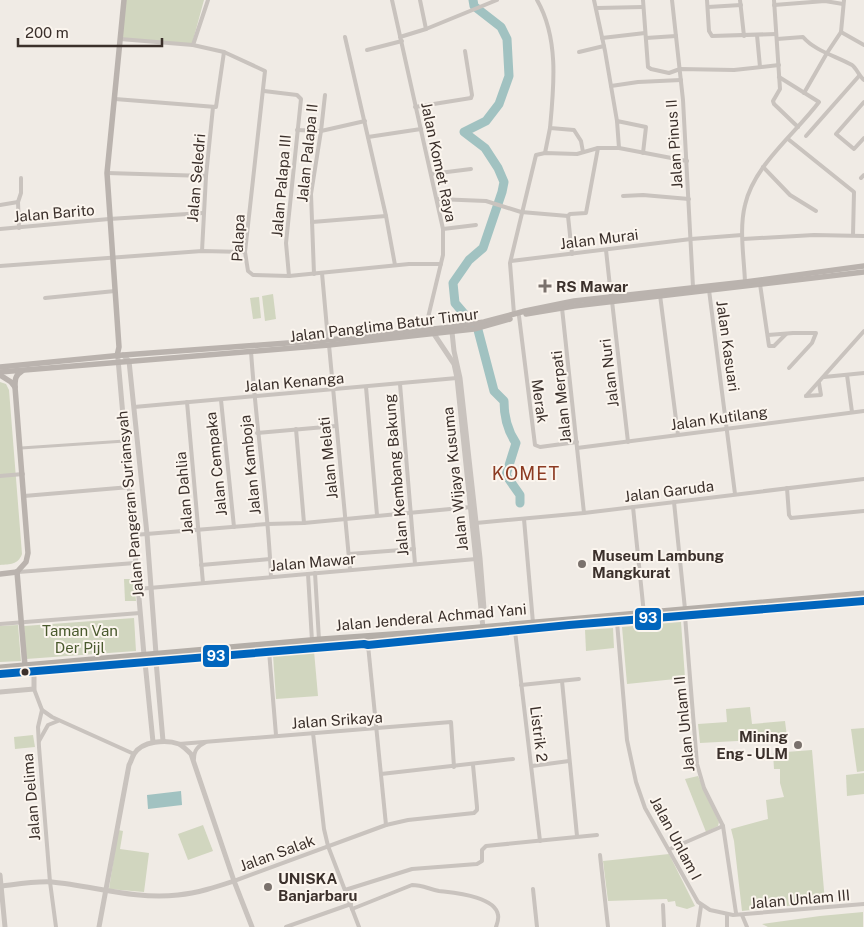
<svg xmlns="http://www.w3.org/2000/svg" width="864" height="927" font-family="'Public Sans',sans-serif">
<rect width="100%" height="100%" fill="#f0ebe5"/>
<g fill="#d1d6bf">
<polygon points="126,0 204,0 192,44 122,38"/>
<polygon points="273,294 276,319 265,321 262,296"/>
<polygon points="259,297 261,318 253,319 250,298"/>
<path d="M0 382 6 384 9 390 22 554C18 565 10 564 0 565Z"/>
<polygon points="124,579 134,579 136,601 125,601"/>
<polygon points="134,618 136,651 26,659 24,626"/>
<polygon points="681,622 685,678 627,684 622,627"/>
<polygon points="18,625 21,661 0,662 0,626"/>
<polygon points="613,628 614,648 586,651 585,630"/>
<polygon points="314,651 318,696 276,699 273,655"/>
<polygon points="750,707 752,724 785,721 787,737 756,740 700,743 698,724 727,722 726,709"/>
<polygon points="864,728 864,771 857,772 851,729"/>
<polygon points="33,735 35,747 15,749 14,737"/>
<polygon points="812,750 825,902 742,911 734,841 731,829 768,819 766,800 784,797 780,783 780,769 774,769 773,753"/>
<polygon points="864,773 864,794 847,796 846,775"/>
<polygon points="698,776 719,822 718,826 706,832 685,779"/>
<polygon points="203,825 213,851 188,860 178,834"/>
<polygon points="118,830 123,831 120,849 149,853 144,892 109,889"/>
<polygon points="669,854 695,906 687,909 676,906 675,901 668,902 667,899 608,901 603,861"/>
<polygon points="863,912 863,927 768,927 762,924 820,916"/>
</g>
<polygon fill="#a1c2c1" points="181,791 182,805 148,809 147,795"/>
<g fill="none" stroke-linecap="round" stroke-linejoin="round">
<g stroke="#a1c2c1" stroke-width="9">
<polyline points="472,323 455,303 453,283 469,260 483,248 502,192 504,182 498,168 485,148 464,132 486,121 499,104 509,76 507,39 501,27 474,6 473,0"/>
<path d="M478 330 494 391 504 401C504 416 507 430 516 443L506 475 520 495V503"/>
</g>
<polyline stroke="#c9c3be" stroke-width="3" points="21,448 125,441"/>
<g stroke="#c9c3be" stroke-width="4">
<polyline points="392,0 443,229 443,255 425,330"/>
<polyline points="420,0 426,29"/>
<path d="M537 0C559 38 554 86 550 128L574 130 581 141 583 152"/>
<polyline points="594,0 605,51 617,121"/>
<polyline points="643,0 648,67 651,69 669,73 680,69 734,70 779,65"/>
<polyline points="672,0 683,100 693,287"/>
<polyline points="707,0 709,31 712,36 776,34"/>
<polyline points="740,0 744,36"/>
<polyline points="774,0 780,89 773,101 774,104 798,127"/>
<polyline points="774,5 825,1 843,4"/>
<polyline points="708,7 741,5"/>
<polyline points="597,8 643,7"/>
<polyline points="841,32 864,45"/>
<polyline points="757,35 760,67"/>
<polyline points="345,37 386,216 395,265"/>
<polyline points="400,37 426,29 497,0"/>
<polyline points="602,38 645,33"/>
<polyline points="646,38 676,36"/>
<polyline points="120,39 193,45 224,52 265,71 245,252 248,271 253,275 289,276 409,264 441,264"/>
<path d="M777 39 803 37C815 51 836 56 852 65 857 69 859 76 864 80"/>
<polyline points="193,45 208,0"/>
<polyline points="367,50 402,41"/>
<polyline points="579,52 604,46"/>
<polyline points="611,86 638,82 681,80"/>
<polyline points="264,91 297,95 301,99 286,243 289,276"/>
<polyline points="804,93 827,53 841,32 844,0"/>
<polyline points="115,99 216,107 224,52"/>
<polyline points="864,102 836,134 854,149 864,138"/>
<polyline points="415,107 471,98 472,95 465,51"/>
<polyline points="297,130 321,131 365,121"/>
<polyline points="806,136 859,76"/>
<polyline points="368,137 421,129"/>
<polyline points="788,139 854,192 853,235"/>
<polyline points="619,148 617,121 646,127 643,153"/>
<polyline points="545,153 550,128"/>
<polyline points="763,167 790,195 816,211"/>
<polyline points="107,173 206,176"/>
<polyline points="431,174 471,169"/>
<polyline points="861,178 864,175"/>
<polyline points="623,196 643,195 689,199"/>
<polyline points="437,199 486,201 521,212 568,216 570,214 586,213 598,148"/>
<polyline points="0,205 18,202"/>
<polyline points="568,216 572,254"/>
<polyline points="312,222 386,216"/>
<polyline points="19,228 18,202 21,193 21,178"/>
<polyline points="0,229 109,219 203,213"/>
<polyline points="443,229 476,225"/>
<polyline points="743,239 814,235 864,236"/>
<polyline points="606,250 611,296"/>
<polyline points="202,251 206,176 213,107"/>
<polyline points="511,261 691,239 742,235"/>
<polyline points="0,266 202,251 245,252"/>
<polyline points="322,273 328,340"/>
<polyline points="314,274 311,194 321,131 325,95"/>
<path d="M745 282C744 257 739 229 745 205 754 165 795 134 819 102L779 77"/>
<polyline points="760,284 769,346 774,346 786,334"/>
<polyline points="709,290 735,494"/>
<polyline points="660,295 678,435"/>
<polyline points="45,298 115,291"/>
<polyline points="612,301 628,442"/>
<polyline points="562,308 584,513"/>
<polyline points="514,314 510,263 536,155 545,153 577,154 598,148 619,148 687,161"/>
<polyline points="519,316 535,445 540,447 577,442"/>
<polyline points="768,335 793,333 816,333 812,343 789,368"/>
<polyline points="329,345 350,569"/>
<path d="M251 351C256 427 268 502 271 577"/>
<polyline points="847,375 852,412"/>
<polyline points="824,377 864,373"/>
<polyline points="400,384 415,564"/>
<polyline points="366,387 377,515"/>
<polyline points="806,396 864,331"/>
<polyline points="806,396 821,395 819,383"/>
<polyline points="221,400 234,527"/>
<polyline points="187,402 203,583"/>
<polyline points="134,407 457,378"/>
<polyline points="296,429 304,523"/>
<polyline points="257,433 336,426"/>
<polyline points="577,448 864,411"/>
<polyline points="0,476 23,474"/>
<polyline points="787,488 789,515 791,518 864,511"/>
<polyline points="24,496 130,487"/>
<polyline points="674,502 685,609"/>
<polyline points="633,507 644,614"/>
<polyline points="524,519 533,623"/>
<polyline points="476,523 584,513 864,479"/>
<polyline points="134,535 267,524 304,523 471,507"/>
<polyline points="349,554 414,549"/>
<polyline points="201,565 270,559"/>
<polyline points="18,572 135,563"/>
<polyline points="315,573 319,640"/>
<polyline points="308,574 312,641"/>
<polyline points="138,589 476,559"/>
<polyline points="685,616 697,764 704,788 723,826 736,913"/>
<polyline points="617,622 627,740 636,782 645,808 698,902 710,910 733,915 864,904"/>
<polyline points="0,624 140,613"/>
<polyline points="515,631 540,841"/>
<polyline points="368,645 386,825"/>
<polyline points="269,651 276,735"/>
<polyline points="562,681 577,836"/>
<polyline points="521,685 579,679"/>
<polyline points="34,689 42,710 52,717 134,754"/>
<polyline points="42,710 38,727 39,747 50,882 56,927"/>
<polyline points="313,733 324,829 328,846 359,927"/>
<polyline points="39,741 48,725 58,721"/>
<polyline points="179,744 451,722 454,767"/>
<path d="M194 759C194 750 198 746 206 742"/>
<polyline points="532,766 569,761"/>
<polyline points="381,774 513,759"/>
<polyline points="670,849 723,826"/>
<polyline points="600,855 608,927"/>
<polyline points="234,881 386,825 408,820 474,813 477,810 477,807 473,765"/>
<polyline points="533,889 537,927"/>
<polyline points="345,890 412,869 477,864 482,861 482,850 486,846 597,835"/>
<polyline points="663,905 664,927"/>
<path d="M352 909 412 885C422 885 429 889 439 891 454 893 495 896 498 915 499 919 497 924 496 927"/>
<polyline points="742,915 747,927"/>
<polyline points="286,927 351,904"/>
<polyline points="698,927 701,906"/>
<polyline points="727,927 727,915"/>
</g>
<g stroke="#c9c3be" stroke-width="5">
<polyline points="452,332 454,351 460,378 480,558 484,609"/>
<polyline points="434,334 454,364 457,378 483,628"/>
<polyline points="123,355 129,361 147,534 156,654"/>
<polyline points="118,359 144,655"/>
<polyline points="156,661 163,741"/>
<polyline points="145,662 153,742"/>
<polyline points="0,692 34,689 34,672"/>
<polyline points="0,875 5,927"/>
<path d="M2 886C18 884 36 881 52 882 94 886 135 900 178 895 198 893 216 887 234 881"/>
<path d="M99 927 129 765C131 762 132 757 134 754 142 741 166 739 179 744 183 746 188 751 191 754L234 881 252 927"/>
</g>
<g stroke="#bab3ae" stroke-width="5.5">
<polyline points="526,314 574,306 864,272"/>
<polyline points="117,356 119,347 107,173 124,0"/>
<polyline points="0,367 123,355 328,340 452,327 484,322 525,311 574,301 745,282 864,266"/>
<polyline points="0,372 329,345 474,329 510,319"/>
<polyline points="0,375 11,382 15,387"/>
<path d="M17 572 26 562 28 553 15 387C15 380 15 375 22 371"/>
<polyline points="17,572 25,666"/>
<polyline points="0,574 17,572"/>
</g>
<g stroke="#b4aea8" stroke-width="7">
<polyline points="0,668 319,640 432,632 864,594"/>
<polyline points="0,674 364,644 368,645 569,625 864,601"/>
</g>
<defs>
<polyline id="bus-1" points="0,674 364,644 368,645 569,625 864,601"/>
</defs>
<use href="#bus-1" stroke="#fbf5ee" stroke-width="11"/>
<use href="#bus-1" stroke="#0065bd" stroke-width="8"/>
</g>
<g fill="#7a716c" stroke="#fbf5ee" stroke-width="2">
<path d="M542.5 278.5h5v5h5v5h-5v5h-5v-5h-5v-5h5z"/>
<circle cx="582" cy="564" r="5"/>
<circle cx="798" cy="745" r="5"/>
<circle cx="268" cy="887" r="5"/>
</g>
<circle fill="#3b302b" stroke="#fbf5ee" stroke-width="2" cx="25" cy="672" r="4.5"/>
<g text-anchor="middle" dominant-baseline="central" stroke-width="4" stroke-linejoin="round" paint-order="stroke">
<g font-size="15" fill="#3b302b" stroke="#fbf5ee">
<text transform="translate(674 144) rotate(-94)">Jalan Pinus II</text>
<text transform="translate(307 153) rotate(-84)">Jalan Palapa II</text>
<text transform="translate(439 162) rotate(78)">Jalan Komet Raya</text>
<text transform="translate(196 178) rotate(-85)">Jalan Seledri</text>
<text transform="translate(281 186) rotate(-85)">Jalan Palapa III</text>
<text transform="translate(54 213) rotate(-5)">Jalan Barito</text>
<text transform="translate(238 238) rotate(-87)">Palapa</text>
<text transform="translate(599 239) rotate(-7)">Jalan Murai</text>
<text transform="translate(384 325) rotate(-7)">Jalan Panglima Batur Timur</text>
<text transform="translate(728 346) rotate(82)">Jalan Kasuari</text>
<text transform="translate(609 373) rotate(-97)">Jalan Nuri</text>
<text transform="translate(294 382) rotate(-5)">Jalan Kenanga</text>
<text transform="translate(561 397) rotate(-96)">Jalan Merpati</text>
<text transform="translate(540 401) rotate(82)">Merak</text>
<text transform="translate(719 418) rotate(-8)">Jalan Kutilang</text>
<text transform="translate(328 458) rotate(-96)">Jalan Melati</text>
<text transform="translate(216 464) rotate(-96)">Jalan Cempaka</text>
<text transform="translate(250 465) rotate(-96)">Jalan Kamboja</text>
<text transform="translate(396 475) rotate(-95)">Jalan Kembang Bakung</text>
<text transform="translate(455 479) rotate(-96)">Jalan Wijaya Kusuma</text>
<text transform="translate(669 491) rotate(-7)">Jalan Garuda</text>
<text transform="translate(184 493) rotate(-95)">Jalan Dahlia</text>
<text transform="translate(130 504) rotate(-95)">Jalan Pangeran Suriansyah</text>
<text transform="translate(313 562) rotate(-5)">Jalan Mawar</text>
<text transform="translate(431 617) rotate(-5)">Jalan Jenderal Achmad Yani</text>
<text transform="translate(337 720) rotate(-4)">Jalan Srikaya</text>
<text transform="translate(684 724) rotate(-96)">Jalan Unlam II</text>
<text transform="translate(539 734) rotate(83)">Listrik 2</text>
<text transform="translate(31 797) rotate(-95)">Jalan Delima</text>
<text transform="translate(676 838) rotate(62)">Jalan Unlam I</text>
<text transform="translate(277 853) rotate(-20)">Jalan Salak</text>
<text transform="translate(800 899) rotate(-5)">Jalan Unlam III</text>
</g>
<g font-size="15" font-weight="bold" fill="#3b302b" stroke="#fbf5ee" text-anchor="start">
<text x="556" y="286">RS Mawar</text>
<text x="592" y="555">Museum Lambung<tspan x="592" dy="17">Mangkurat</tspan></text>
<text x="788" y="736" text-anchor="end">Mining<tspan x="788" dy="17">Eng - ULM</tspan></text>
<text x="278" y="878">UNISKA<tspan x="278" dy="17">Banjarbaru</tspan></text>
</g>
<g font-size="15" fill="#4a5a2e" stroke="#fbf5ee">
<text x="80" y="630">Taman Van<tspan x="80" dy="17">Der Pijl</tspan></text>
</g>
<g font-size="18" letter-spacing="1" fill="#8c3b22" stroke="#fbf5ee">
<text x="526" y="473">KOMET</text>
</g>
</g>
<g stroke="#fbf5ee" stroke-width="2">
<rect x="634" y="607" width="28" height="24" rx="5" fill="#0065bd"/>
<rect x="202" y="644" width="28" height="24" rx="5" fill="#0065bd"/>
</g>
<g font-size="14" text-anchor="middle" font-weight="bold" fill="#fff">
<text x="648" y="623">93</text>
<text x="216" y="661">93</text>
</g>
<path d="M18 38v8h144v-8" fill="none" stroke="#3b302b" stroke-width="2.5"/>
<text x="25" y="38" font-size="15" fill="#3b302b" stroke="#fbf5ee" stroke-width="4" paint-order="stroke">200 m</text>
</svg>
